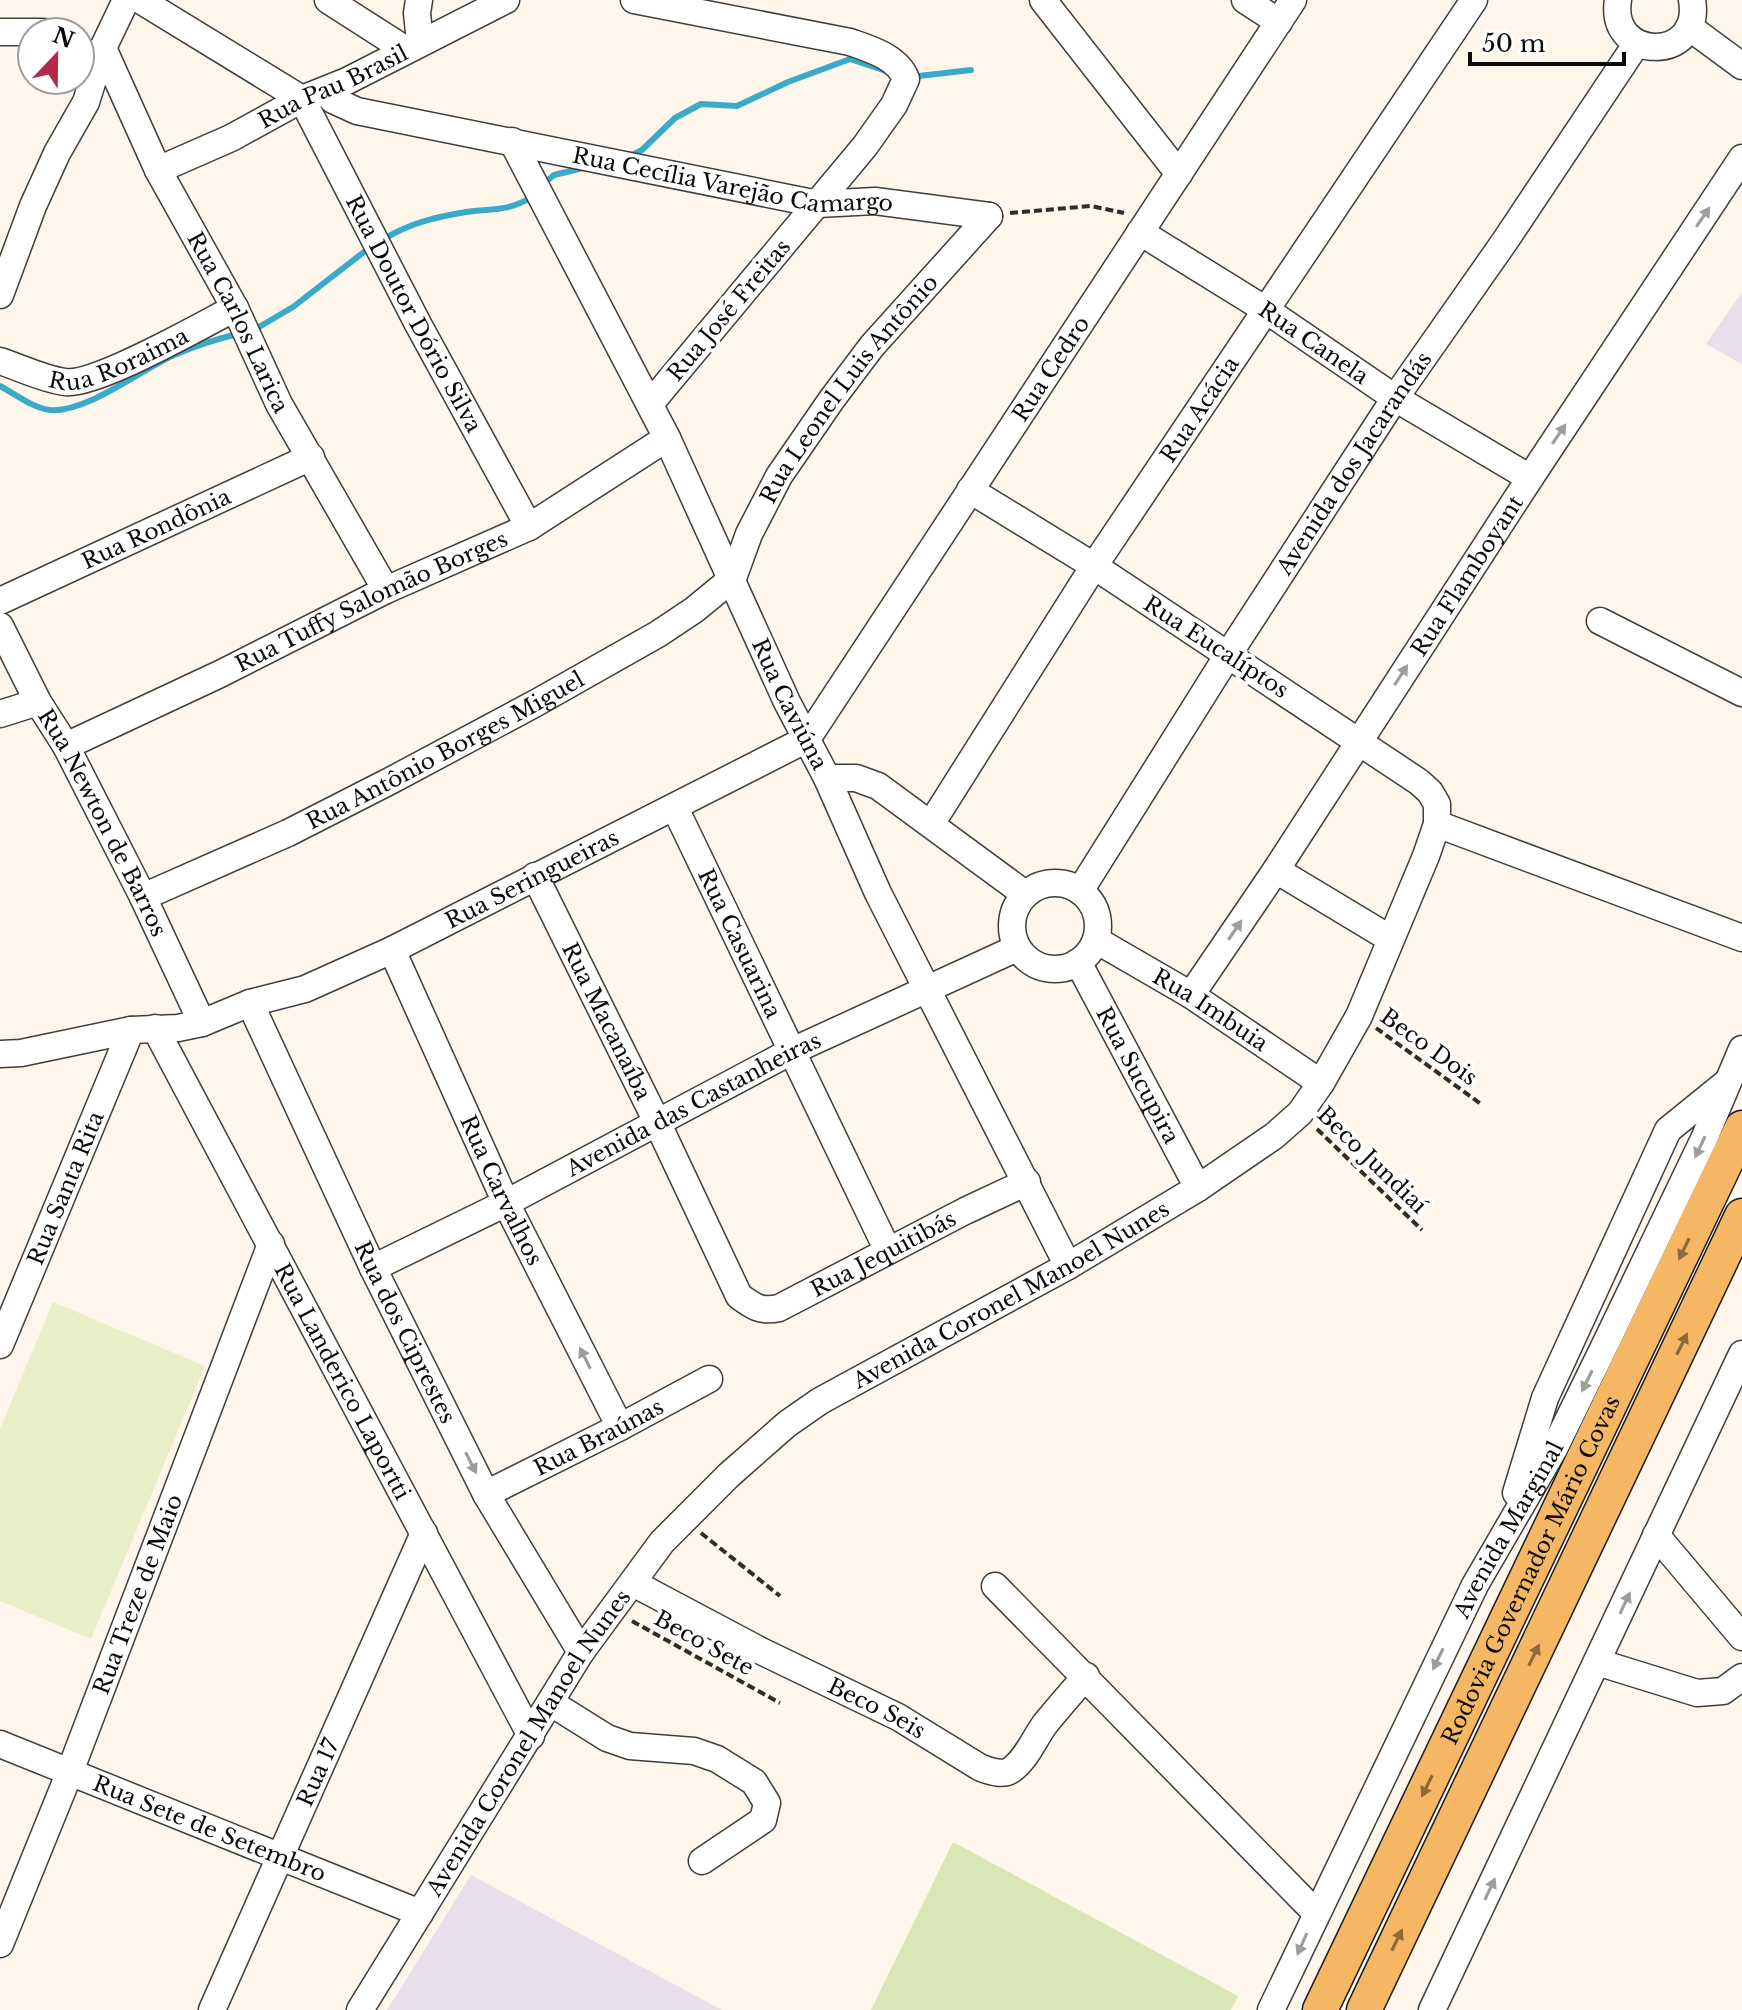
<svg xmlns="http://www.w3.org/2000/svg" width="1742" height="2010" font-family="'Libre Baskerville',serif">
<rect width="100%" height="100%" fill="#fef6ea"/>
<g fill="#e7dfea">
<polygon points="1742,292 1742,364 1706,344"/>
<polygon points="471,1875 722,2010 387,2010"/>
</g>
<polygon fill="#d8e7b5" points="953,1842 1238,1996 1231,2010 871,2010"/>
<polygon fill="#e8eec7" points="53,1302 205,1366 91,1639 0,1601 0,1429"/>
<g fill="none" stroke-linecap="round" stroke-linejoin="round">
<g stroke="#39aac9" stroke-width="6">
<polyline points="910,77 971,70"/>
<polyline points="630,156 642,150 675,118 701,104 737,106 788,82 850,59 889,72"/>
<polyline points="543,184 554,175 583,168"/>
<path d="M384 239C410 223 436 217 466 212 493 208 507 212 532 197"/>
<polyline points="259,327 293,307 369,248"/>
<path d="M0 386C15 394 33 408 50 410 86 413 141 370 174 355 195 346 216 339 238 334"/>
</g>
<defs>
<g id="minor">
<path id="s1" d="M140 0 302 99 418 324 529 527"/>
<polyline points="328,0 406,50"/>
<polyline points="419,0 417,13 420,42"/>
<path d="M634 0 850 42C870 49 898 57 906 79L894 105 865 146 650 404"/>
<polyline points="1043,0 1179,174"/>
<polyline points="1245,0 1279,22"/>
<path d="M1618 0C1608 62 1703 63 1692 0"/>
<polyline points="1689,27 1742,66"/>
<polyline points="0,32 44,32"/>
<path id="s2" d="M103 48 158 170 235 308 279 404 386 590"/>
<path id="s3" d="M324 91 333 100 357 111 818 204 875 201 989 216"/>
<path id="s4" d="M512 141 667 438 787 702 827 778 878 893 1068 1266"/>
<path id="s5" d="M158 170 231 138 302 99 347 81 506 0"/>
<path id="s6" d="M1140 232 1266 310 1395 398 1530 478"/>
<polyline points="0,295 33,206 57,153 86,102 103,48 126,0"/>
<path id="s7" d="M0 361C21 368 43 379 65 382 96 386 202 325 235 308"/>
<path id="s8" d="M0 601 311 457"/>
<polyline points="1600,621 1742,693"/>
<path id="s9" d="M0 626 38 702 66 746 143 897 202 1023"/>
<polyline points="0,714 38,702"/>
<path id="s10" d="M66 746 220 674 386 590 529 527 667 438"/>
<polyline points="827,778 856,778 878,786 1025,894"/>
<path id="s11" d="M675 808 888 1251"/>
<path id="s12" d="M931 824 1094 566 1474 0"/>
<polyline points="1437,824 1742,938"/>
<polyline points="1276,870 1389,938"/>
<path id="s13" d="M535 876 657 1122 739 1296C754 1307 761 1312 779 1308L965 1211 1027 1182"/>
<circle cx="1055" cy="926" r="43"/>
<path id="s14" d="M1080 891 1228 655 1395 398 1505 241 1637 43"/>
<path id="s15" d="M143 897 288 833 390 781 536 703 658 634 694 610 733 578 749 534 779 476 832 399 872 346 989 216"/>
<path id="s16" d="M1096 940 1191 995 1321 1083"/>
<path id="s17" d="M392 950 506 1203 620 1427"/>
<path id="s18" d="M1078 962 1198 1188"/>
<path id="s19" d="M1191 995 1276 870 1530 478 1742 158"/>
<path id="s20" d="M250 1003 373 1268 486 1494 581 1652"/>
<path id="s21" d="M155 1028 531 1736"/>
<path id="s22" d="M0 1054 21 1053 131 1030 178 1028 202 1023 250 1003 305 989 392 950 807 739 1293 0"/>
<path id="s23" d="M373 1268 506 1203 790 1052 1017 948"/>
<path id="s24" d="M0 1345 131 1030"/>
<polyline points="1516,1493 1545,1398 1668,1130 1726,1083"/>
<path id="s25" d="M486 1494 620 1427 709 1379"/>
<polyline points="1656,1535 1742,1637"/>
<path id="s26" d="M633 1583 761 1651 898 1717 981 1768C990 1771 1002 1776 1011 1770 1026 1760 1034 1739 1045 1724 1058 1708 1072 1692 1086 1676"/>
<polyline points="995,1586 1316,1913"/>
<polyline points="1597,1662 1697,1693 1723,1691 1742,1677"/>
<polyline points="551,1703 607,1738 630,1746 694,1751 717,1759 754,1782 767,1803 763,1820 702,1861"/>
<path id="s27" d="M0 1744 420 1913"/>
<path id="s28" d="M0 1944 69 1774 271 1244"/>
<path id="s29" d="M212 2010 424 1533"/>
<path id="s30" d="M360 2010 581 1652 662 1542 729 1475 787 1424 820 1401 1068 1266 1198 1188 1274 1136 1300 1113 1321 1083 1359 1016 1426 856 1437 824V804L1430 792 1419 782 1094 566 970 490"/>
<path id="s31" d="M1271 2010 1475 1585 1554 1449 1604 1347 1704 1139 1742 1049"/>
<polyline points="1432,2010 1742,1354"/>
</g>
<g id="major">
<path id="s32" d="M1320 2010 1742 1128"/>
<polyline points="1364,2010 1742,1216"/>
</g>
</defs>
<use href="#minor" stroke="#3e3e3e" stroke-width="29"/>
<use href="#major" stroke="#1c1c1c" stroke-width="37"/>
<g stroke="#2d2d2d" stroke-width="4" stroke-dasharray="8 4" stroke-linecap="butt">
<polyline points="1010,213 1091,206 1124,213"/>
<polyline points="1376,1028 1481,1104"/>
<polyline points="1317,1129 1422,1230"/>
<polyline points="701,1533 780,1596"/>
<polyline points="632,1621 780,1703"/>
</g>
<use href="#minor" stroke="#fff" stroke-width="26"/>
<use href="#major" stroke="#f5b763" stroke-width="34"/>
</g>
<defs><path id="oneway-solid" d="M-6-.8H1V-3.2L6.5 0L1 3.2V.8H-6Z" transform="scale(2)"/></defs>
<g fill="#9d9d9d">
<use href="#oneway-solid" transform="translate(1703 217) rotate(-56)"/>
<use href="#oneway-solid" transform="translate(1559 434) rotate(-56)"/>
<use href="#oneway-solid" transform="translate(1401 675) rotate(-57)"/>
<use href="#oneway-solid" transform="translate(1235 930) rotate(-56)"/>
<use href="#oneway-solid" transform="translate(1700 1147) rotate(115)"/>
<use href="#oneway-solid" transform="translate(585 1358) rotate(-117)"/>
<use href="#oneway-solid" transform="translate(1587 1381) rotate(116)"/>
<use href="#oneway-solid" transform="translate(471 1463) rotate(63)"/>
<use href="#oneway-solid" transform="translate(1625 1603) rotate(-65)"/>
<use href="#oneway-solid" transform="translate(1438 1659) rotate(116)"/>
<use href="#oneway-solid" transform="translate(1490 1889) rotate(-65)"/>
<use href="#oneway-solid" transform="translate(1302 1944) rotate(114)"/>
</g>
<g fill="#8c6a3b">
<use href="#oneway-solid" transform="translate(1684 1249) rotate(116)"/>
<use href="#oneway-solid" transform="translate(1682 1344) rotate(-64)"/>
<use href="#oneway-solid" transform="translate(1534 1655) rotate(-64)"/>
<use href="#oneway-solid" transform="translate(1427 1786) rotate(116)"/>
<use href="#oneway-solid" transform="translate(1397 1940) rotate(-64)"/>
</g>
<g text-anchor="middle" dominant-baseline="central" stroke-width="8" stroke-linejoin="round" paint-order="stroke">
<g font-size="22" fill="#0b0b0b" stroke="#fff">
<text stroke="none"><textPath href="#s5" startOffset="194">Rua Pau Brasil</textPath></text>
<text stroke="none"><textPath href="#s3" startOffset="422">Rua Cecília Varejão Camargo</textPath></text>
<text transform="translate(729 310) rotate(-50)">Rua José Freitas</text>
<text stroke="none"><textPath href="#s1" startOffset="432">Rua Doutor Dório Silva</textPath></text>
<text stroke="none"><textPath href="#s2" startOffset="306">Rua Carlos Larica</textPath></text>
<text stroke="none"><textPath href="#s6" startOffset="206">Rua Canela</textPath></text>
<text stroke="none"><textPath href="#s7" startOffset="126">Rua Roraima</textPath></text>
<text stroke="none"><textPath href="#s22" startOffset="1318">Rua Cedro</textPath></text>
<text stroke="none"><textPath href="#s15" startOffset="896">Rua Leonel Luis Antônio</textPath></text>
<text stroke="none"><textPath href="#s12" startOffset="494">Rua Acácia</textPath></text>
<text stroke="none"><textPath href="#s14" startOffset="508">Avenida dos Jacarandás</textPath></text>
<text stroke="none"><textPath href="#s8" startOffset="172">Rua Rondônia</textPath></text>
<text stroke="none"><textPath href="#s19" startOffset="502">Rua Flamboyant</textPath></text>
<text stroke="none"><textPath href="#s10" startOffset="338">Rua Tuffy Salomão Borges</textPath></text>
<text transform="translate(1216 647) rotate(33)">Rua Eucalíptos</text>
<text stroke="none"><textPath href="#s4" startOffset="628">Rua Caviúna</textPath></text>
<text stroke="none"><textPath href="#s15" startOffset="336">Rua Antônio Borges Miguel</textPath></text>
<text stroke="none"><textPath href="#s9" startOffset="222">Rua Newton de Barros</textPath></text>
<text stroke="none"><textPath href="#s22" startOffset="566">Rua Seringueiras</textPath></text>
<text stroke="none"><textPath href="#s11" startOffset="150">Rua Casuarina</textPath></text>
<text stroke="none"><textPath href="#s16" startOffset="134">Rua Imbuia</textPath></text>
<text stroke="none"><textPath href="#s13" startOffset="162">Rua Macanaíba</textPath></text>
<text transform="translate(1429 1047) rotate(36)">Beco Dois</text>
<text stroke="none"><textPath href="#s18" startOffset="128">Rua Sucupira</textPath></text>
<text stroke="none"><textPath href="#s23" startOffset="360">Avenida das Castanheiras</textPath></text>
<text transform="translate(1372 1160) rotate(44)">Beco Jundiaí</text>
<text stroke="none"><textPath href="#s24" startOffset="170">Rua Santa Rita</textPath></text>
<text stroke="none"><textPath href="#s17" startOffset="264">Rua Carvalhos</textPath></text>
<text stroke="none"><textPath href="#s13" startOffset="628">Rua Jequitibás</textPath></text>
<text stroke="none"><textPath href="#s30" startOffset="988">Avenida Coronel Manoel Nunes</textPath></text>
<text stroke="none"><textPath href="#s20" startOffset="364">Rua dos Ciprestes</textPath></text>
<text stroke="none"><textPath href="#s21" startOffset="400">Rua Landerico Laportti</textPath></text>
<text stroke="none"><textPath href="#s25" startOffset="126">Rua Braúnas</textPath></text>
<text stroke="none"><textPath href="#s31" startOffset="536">Avenida Marginal</textPath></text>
<text stroke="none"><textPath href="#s32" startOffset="488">Rodovia Governador Mário Covas</textPath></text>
<text stroke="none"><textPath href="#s28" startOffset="376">Rua Treze de Maio</textPath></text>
<text transform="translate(704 1643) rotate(29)">Beco Sete</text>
<text stroke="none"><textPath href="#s26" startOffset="274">Beco Seis</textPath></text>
<text stroke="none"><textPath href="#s30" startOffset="316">Avenida Coronel Manoel Nunes</textPath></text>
<text stroke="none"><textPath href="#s29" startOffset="260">Rua 17</textPath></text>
<text stroke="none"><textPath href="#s27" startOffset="226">Rua Sete de Setembro</textPath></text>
</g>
</g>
<g transform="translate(56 56) rotate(22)"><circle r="38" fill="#ffffff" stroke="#9d9d9d" stroke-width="2"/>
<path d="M0-6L14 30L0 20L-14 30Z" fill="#b62849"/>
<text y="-12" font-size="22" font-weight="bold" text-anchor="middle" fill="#0b0b0b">N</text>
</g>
<path d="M1470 52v12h154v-12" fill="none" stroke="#0b0b0b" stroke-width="4"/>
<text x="1482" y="52" font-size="24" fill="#0b0b0b" stroke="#ffffff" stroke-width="6" paint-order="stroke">50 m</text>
</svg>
